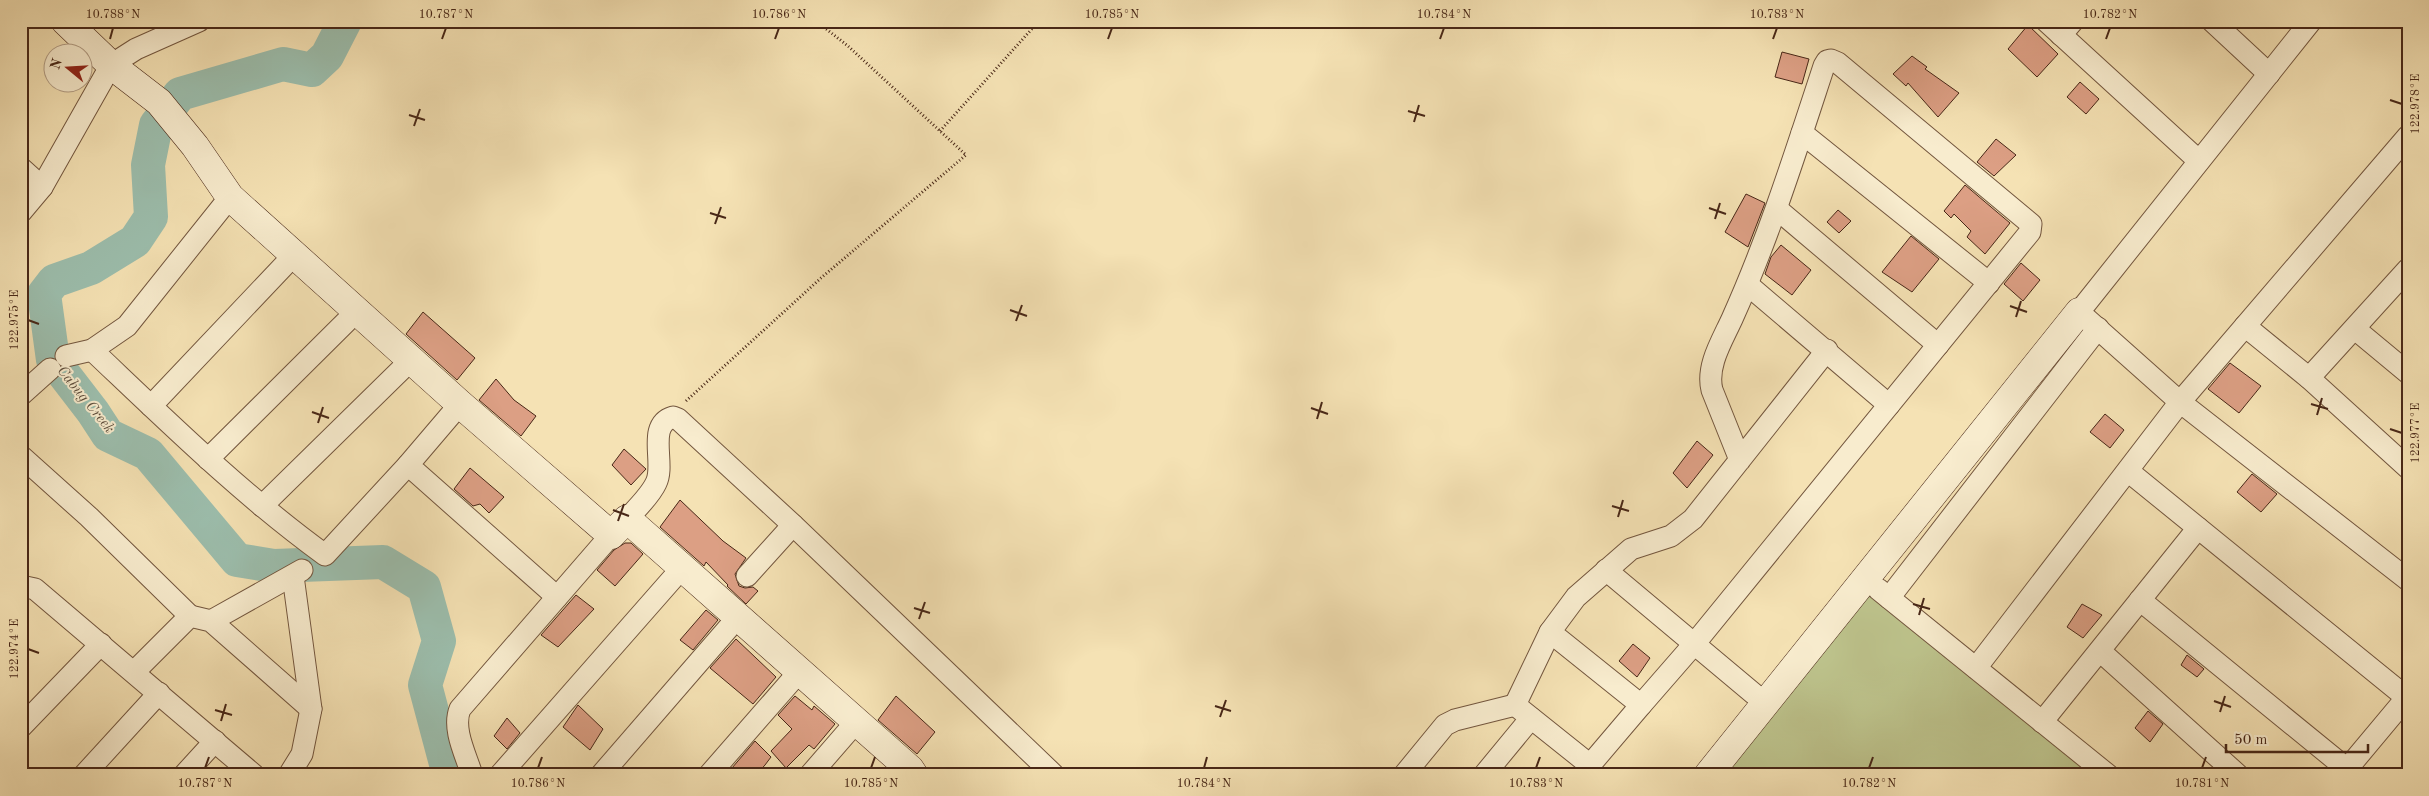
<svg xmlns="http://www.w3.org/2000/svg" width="2429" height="796" font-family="'Old Standard TT',serif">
<rect width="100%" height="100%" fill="#f5e2b4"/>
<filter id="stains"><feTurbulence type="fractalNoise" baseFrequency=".004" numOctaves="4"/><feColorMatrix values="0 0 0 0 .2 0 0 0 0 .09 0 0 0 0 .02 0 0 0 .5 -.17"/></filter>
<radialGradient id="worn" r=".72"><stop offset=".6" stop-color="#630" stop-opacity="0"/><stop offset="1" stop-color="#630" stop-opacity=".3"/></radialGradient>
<polygon fill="#bdc38c" stroke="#827552" points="1864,590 2093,775 1715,775"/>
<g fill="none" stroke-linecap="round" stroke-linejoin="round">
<polyline stroke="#9cbead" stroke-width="34" points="345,21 327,56 312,70 283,64 180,94 156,125 148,165 151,217 135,241 91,268 54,281 44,294 53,360 93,412 108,435 148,454 237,560 274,566 383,562 424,587 439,641 425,685 449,775"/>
</g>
<g fill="#dc9f84" stroke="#482717">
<polygon points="2028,25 2058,54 2037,77 2008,49"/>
<polygon points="1782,52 1809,59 1802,84 1775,77"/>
<polygon points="1912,56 1927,67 1925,69 1959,93 1938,117 1908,83 1906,86 1893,74"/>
<polygon points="2080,82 2099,99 2086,114 2067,97"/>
<polygon points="1996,139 2016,155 1994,176 1977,162"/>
<polygon points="1965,185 2010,223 1985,254 1967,237 1971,231 1954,214 1951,218 1944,211"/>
<polygon points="1746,194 1765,203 1748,247 1725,232"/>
<polygon points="1838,210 1851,221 1839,233 1827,222"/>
<polygon points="1911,236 1939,259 1912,292 1882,272"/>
<polygon points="1781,245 1811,270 1792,295 1765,274 1771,257"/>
<polygon points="2021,263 2040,280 2023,301 2004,284"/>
<polygon points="423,312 475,358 457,380 406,334"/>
<polygon points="2230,363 2261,386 2239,413 2208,389"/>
<polygon points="496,379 514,400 536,416 521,436 479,400"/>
<polygon points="2105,414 2124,430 2110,448 2090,432"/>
<polygon points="1697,441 1713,455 1687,488 1673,473"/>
<polygon points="624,449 646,469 631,485 612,465"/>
<polygon points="470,468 504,497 489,513 480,504 473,506 454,489"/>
<polygon points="2252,474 2277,494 2261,512 2237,492"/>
<polygon points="680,500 723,541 746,558 735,574 739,586 745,588 753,587 758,591 746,604 727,586 728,585 706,562 704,566 660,527"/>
<polygon points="625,543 631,543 643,554 615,586 597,570 614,550"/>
<polygon points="576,595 594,609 558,647 541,635"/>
<polygon points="2082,604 2102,615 2083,638 2067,627"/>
<polygon points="706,610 718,620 693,650 680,640"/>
<polygon points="736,639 776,677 753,704 710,668"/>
<polygon points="1633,644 1650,658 1637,677 1619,661"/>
<polygon points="2187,655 2204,669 2197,677 2181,665"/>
<polygon points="795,696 812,710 814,706 835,724 814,749 809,745 786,768 771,751 792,729 778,715"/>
<polygon points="896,696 935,732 917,754 878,720"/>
<polygon points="578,705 603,729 590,750 563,727"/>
<polygon points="2148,711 2163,724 2150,742 2135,728"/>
<polygon points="507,718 520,733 507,749 494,736"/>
<polygon points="755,741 771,757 765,765 756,775 726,775"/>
</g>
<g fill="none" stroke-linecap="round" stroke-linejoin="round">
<defs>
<g id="street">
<polyline points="2046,21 2199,161"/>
<polyline points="2212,21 2269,74"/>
<polyline points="2311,21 2079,312 2180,402 2408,136"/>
<polyline points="2061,35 2073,21"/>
<polyline points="1802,133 1989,283"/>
<polyline points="21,168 42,187"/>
<polyline points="1777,209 1938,345"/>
<polyline points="21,212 42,187 111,65 136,49 199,21"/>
<polyline points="1748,285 1889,405"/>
<polyline points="2245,326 2309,378 2408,269"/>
<polyline points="2355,329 2408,373"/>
<path d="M92 350C167 421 241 494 325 555L408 465"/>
<polyline points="66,356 92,350 127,326 230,197"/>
<polyline points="2309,378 2408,468"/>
<polyline points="21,395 50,369"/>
<polyline points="460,404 408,465 557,597"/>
<polyline points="151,406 294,255"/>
<polyline points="21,456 89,517 190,616"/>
<polyline points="208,459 357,311"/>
<path d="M1740 460 1712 390C1706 366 1722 341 1732 319 1769 237 1796 151 1824 66L1827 61 1831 60 1838 63 2025 219 2031 224 2030 232 1695 643 1641 705 1550 632 1576 597 1631 549 1671 536 1693 519 1827 350"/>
<polyline points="2128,471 2406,697"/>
<polyline points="262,506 411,360"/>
<path d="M627 519C637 508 650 496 656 483 666 464 646 425 673 417L678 419 793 525 1054 775"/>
<polyline points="1606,570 1766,704"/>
<polyline points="747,576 793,525"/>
<polyline points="21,586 35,589 254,775"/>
<polyline points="1878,589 2108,775"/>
<polyline points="1889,598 2098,328"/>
<polyline points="2140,600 2347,769"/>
<polyline points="211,621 302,570"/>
<polyline points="1550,632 1515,705 1590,765 1641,705"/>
<polyline points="2100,651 2238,775"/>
<polyline points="1976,668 2180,402 2408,580"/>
<polyline points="134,672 190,616 211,621 311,709"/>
<polyline points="2042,722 2198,528"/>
<polyline points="21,727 101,644"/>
<polyline points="84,775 159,693"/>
<polyline points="184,775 215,741"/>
<polyline points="289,775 302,754 311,709 293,576"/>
<path d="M472 775C466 755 452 729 460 709L611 535"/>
<polyline points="500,775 681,569"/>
<polyline points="601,775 737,618"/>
<polyline points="709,775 799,672"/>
<polyline points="810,775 856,722"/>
<polyline points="1404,775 1445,725 1455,720 1515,705"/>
<polyline points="1484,775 1531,718"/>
<polyline points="2342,775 2408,696"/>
</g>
<g id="secondary">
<polyline points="65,21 111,65 159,102 195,146 230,197 460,404 611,535 627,519 634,525 910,769 914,775"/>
<polyline points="1708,775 2079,312"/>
</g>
</defs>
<use href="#street" stroke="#73563e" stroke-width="23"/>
<use href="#secondary" stroke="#482717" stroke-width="29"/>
<g stroke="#482717" stroke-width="3" stroke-dasharray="1 2.5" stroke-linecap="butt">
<polyline points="940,131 1039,21"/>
<polyline points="686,401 821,278 966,155 848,46 816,21"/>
</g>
<use href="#street" stroke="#f8ecce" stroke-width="21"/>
<use href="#secondary" stroke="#f8ecce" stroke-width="28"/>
</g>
<path fill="none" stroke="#482717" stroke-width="2" d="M110 39 113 28M442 39 446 28M775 39 779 28M1108 39 1112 28M1440 39 1444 28M1773 39 1777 28M2106 39 2110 28M2390 100 2402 104M1408 111 1425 116M409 115 425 120M1414 122 1419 105M414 126 420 109M1709 208 1726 214M710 213 726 218M1715 219 1720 203M715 224 721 207M2010 306 2027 312M1010 310 1027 316M2016 317 2021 301M28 320 39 324M1016 321 1022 305M2311 404 2328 409M1311 408 1328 414M312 412 329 418M2317 415 2322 398M1317 419 1322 402M318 423 323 407M2390 429 2402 433M1612 506 1629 511M613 510 629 516M1618 517 1623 500M618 521 624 504M1913 604 1930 609M914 608 930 613M1919 615 1924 598M919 619 925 602M28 649 39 653M2214 701 2231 707M1215 706 1231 711M215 710 232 715M2220 712 2225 696M1220 717 1226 700M221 721 226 704M205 768 209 757M538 768 542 757M871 768 875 757M1204 768 1207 757M1536 768 1540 757M1869 768 1873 757M2202 768 2206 757"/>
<g text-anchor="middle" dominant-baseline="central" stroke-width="4" stroke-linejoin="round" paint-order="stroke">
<g font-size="15" font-style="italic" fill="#5d4d3c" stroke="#f8ecce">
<text transform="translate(85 400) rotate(51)">Cabug Creek</text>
</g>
</g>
<rect width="2429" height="796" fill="none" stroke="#f5e2b4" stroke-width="55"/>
<g transform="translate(68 68) rotate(288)"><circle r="24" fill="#f8ecce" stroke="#b29d85"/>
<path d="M0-4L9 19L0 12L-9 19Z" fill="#8f2418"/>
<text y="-8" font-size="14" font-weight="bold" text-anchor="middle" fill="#482717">N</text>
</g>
<path d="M2226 744v8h142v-8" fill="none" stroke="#482717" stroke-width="2.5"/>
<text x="2234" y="744" font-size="15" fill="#482717" stroke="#f8ecce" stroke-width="4" paint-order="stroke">50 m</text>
<rect x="28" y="28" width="2374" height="740" fill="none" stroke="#482717" stroke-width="2"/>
<g font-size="12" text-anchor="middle" fill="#482717">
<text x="113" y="18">10.788°N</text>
<text x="446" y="18">10.787°N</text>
<text x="779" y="18">10.786°N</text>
<text x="1112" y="18">10.785°N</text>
<text x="1444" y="18">10.784°N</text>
<text x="1777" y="18">10.783°N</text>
<text x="2110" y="18">10.782°N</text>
<text transform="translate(2415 104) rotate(-90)" y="4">122.978°E</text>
<text transform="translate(14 320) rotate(-90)" y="4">122.975°E</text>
<text transform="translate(2415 433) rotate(-90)" y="4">122.977°E</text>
<text transform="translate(14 649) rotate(-90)" y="4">122.974°E</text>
<text x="205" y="787">10.787°N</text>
<text x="538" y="787">10.786°N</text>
<text x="871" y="787">10.785°N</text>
<text x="1204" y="787">10.784°N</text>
<text x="1536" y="787">10.783°N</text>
<text x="1869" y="787">10.782°N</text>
<text x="2202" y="787">10.781°N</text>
</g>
<rect width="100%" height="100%" filter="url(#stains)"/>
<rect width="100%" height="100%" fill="url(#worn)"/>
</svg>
